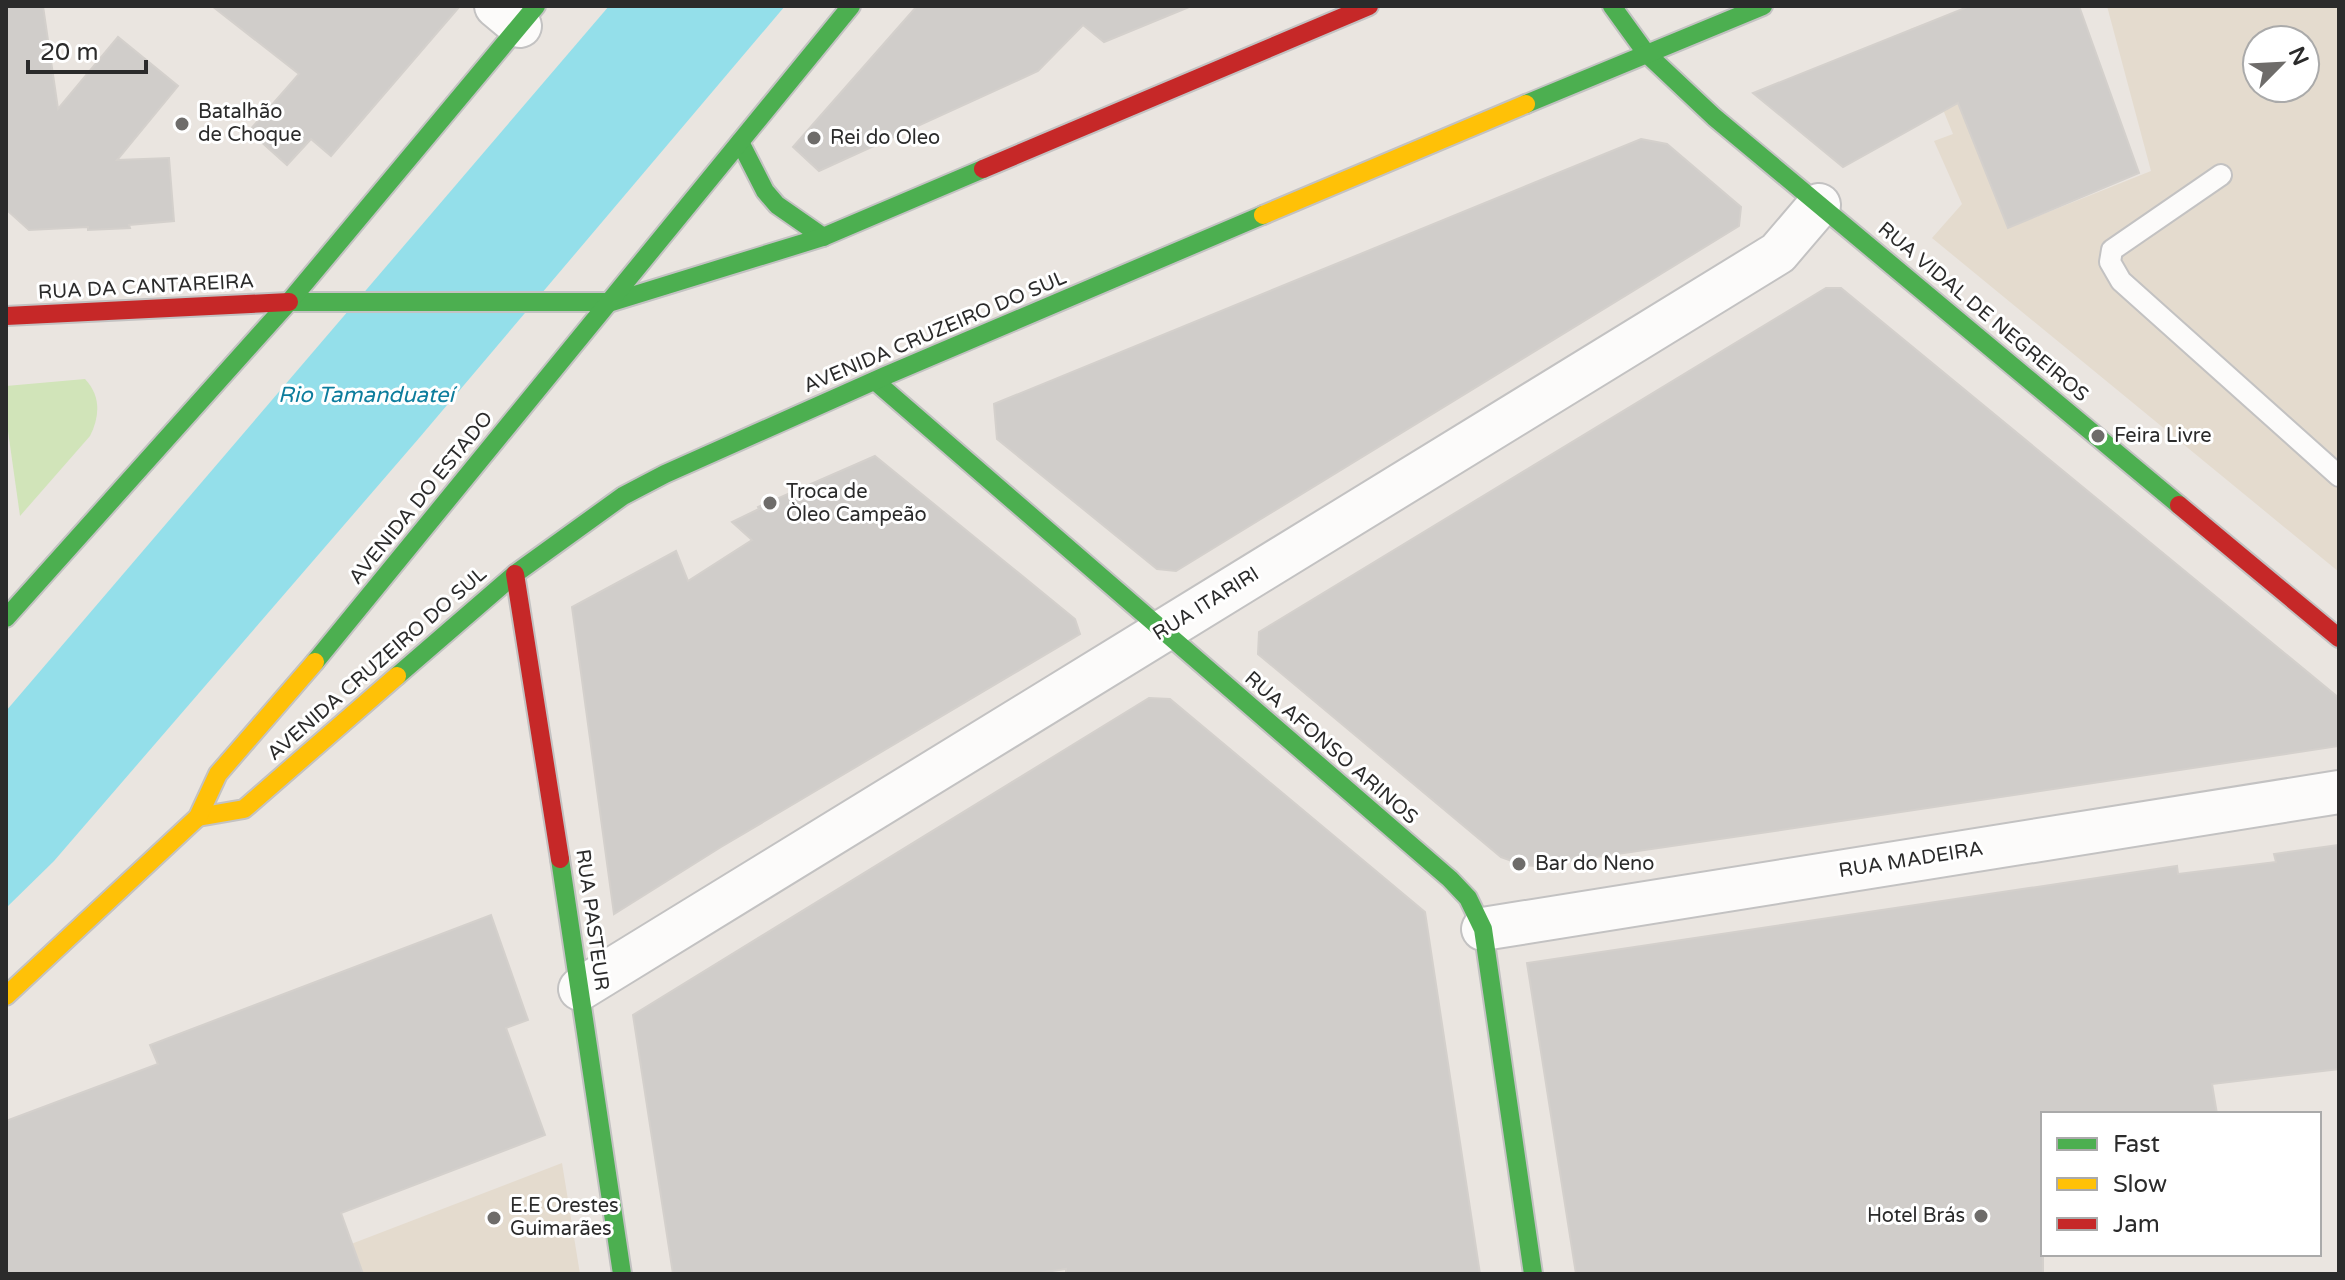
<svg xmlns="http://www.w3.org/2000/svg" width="2345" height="1280" font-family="'Varela Round',sans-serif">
<rect width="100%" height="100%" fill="#eae5e0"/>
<g fill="#e4dbce" fill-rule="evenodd">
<path d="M2107 6H2339V572L1932 238 1962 204 1934 141 1953 134 1910 29 1927 23 2008 228 2151 171ZM2257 40H2305V88H2257Z"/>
<polygon points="562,1163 580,1274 273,1274"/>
</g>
<path fill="#d1e4b9" d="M85 379C101 396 100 416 90 436L20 516 6 417V386Z"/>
<polygon fill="#94dfea" points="609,6 785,6 420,437 54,861 6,908 6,711"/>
<g fill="#d0cdca" stroke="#d4d0cc" stroke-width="2">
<polygon points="6,6 43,6 58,109 118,37 178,86 117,160 169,158 174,221 129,225 130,228 88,230 88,227 29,230 8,211 6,195"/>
<polygon points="212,6 460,6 331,156 311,139 287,165 249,131 299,74"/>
<polygon points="917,6 1189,6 1189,7 1104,42 1083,25 1038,71 819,171 793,147"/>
<polygon points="1970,6 2079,6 2139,173 2008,228 1958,103 1843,167 1753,93"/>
<polygon points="1641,139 1667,144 1741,207 1739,226 1176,571 1157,569 997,439 994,404"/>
<polygon points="1826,288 1841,288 2339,698 2339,746 1781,830 1535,866 1523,865 1501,857 1258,654 1259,632"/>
<polygon points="875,456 1075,619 1080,634 721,847 614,914 572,607 676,551 688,581 752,540 732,522 759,509 758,507"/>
<polygon points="1149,698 1170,699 1425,912 1480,1274 1066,1274 1066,1269 1032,1274 673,1274 633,1015"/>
<polygon points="2339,845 2339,1069 2212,1084 2217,1114 2043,1114 2043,1274 1576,1274 1527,963 2177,866 2178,874 2276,862 2274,854"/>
<polygon points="491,915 528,1020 506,1028 545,1135 341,1213 363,1274 6,1274 6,1121 158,1064 150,1045"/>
</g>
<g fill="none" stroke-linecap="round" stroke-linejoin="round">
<defs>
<polyline id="lane" points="2221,175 2112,250 2110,262 2121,281 2339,476"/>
<g id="street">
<polyline points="496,6 520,26"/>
<polyline points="1483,929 2339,792"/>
<polyline points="580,989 1778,253 1819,205"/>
</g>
<g id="fast">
<polyline points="1612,6 1646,53 1714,117 2179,505"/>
<polyline points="1526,104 1763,6"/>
<polyline points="740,142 765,191 777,205 823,237"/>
<polyline points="289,302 612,302 823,237 983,169"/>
<polyline points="875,381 1450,879 1468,898 1483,929 1533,1274"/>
<polyline points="6,618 289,302 536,6"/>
<polyline points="315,662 851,6"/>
<polyline points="397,676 515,574 623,496 665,474 885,376 1263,215"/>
<polyline points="560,859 622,1274"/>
</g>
<g id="slow">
<polyline points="1263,215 1526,104"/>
<polyline points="198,817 244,809 397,676"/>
<polyline points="6,996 198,817 218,774 315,662"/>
</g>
<g id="jam">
<polyline points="983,169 1369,6"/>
<polyline points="6,316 289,302"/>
<polyline points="2179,505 2339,638"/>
<polyline points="515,574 560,859"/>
</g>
</defs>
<use href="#lane" stroke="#c3c2c2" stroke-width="24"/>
<use href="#street" stroke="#c3c2c2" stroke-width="46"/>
<use href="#fast" stroke="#c3c2c2" stroke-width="22"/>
<use href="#slow" stroke="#c3c2c2" stroke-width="22"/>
<use href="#jam" stroke="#c3c2c2" stroke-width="22"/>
<use href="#lane" stroke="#fcfbfa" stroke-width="20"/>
<use href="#street" stroke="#fcfbfa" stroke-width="42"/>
<use href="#fast" stroke="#4caf50" stroke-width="18"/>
<use href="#slow" stroke="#ffc107" stroke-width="18"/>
<use href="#jam" stroke="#c62828" stroke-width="18"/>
</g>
<g fill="#6e6c6a" stroke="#fff" stroke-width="3">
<circle cx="182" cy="124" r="8"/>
<circle cx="814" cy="138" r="8"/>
<circle cx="2098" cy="436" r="8"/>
<circle cx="770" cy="503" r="8"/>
<circle cx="1519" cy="864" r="8"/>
<circle cx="1981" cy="1216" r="8"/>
<circle cx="494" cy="1218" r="8"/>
</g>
<g text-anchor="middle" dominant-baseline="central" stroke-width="6" stroke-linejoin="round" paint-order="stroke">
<g font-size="20" fill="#2b2b2b" stroke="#fff" text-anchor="start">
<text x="198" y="112">Batalhão<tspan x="198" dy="23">de Choque</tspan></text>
<text x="830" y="138">Rei do Oleo</text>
<text x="2114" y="436">Feira Livre</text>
<text x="786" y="492">Troca de<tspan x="786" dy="23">Òleo Campeão</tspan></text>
<text x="1535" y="864">Bar do Neno</text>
<text x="510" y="1206">E.E Orestes<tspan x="510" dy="23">Guimarães</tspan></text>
<text x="1965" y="1216" text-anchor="end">Hotel Brás</text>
</g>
<g font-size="20" fill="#2b2b2b" stroke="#fff">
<text transform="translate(146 287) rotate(-3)">RUA DA CANTAREIRA</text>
<text transform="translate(1983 312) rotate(40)">RUA VIDAL DE NEGREIROS</text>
<text transform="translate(935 332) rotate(-23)">AVENIDA CRUZEIRO DO SUL</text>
<text transform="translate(421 498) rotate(-51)">AVENIDA DO ESTADO</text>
<text transform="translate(1206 604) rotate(-32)">RUA ITARIRI</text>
<text transform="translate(377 664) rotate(-41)">AVENIDA CRUZEIRO DO SUL</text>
<text transform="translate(1331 748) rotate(41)">RUA AFONSO ARINOS</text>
<text transform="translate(1911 860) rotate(-9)">RUA MADEIRA</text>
<text transform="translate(592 920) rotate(82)">RUA PASTEUR</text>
</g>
<g font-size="22" font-style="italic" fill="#0d7d9d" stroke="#fff">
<text x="366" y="395">Rio Tamanduateí</text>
</g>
</g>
<rect width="2345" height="1280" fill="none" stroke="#2b2b2b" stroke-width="16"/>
<rect x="2041" y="1112" width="280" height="144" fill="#ffffff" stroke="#aaaaaa" stroke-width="2"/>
<rect x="2057" y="1138" width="40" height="12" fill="#4caf50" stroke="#aaaaaa" stroke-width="2"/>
<text x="2113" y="1152" font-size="24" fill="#2b2b2b">Fast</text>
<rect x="2057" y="1178" width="40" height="12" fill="#ffc107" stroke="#aaaaaa" stroke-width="2"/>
<text x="2113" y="1192" font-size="24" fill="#2b2b2b">Slow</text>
<rect x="2057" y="1218" width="40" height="12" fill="#c62828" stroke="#aaaaaa" stroke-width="2"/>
<text x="2113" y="1232" font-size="24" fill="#2b2b2b">Jam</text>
<g transform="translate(2281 64) rotate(66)"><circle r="38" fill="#ffffff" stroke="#aaaaaa" stroke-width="2"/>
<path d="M0-6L14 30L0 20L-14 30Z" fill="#6e6c6a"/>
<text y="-12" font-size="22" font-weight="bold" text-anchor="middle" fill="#2b2b2b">N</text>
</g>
<path d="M28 60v12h118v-12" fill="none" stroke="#2b2b2b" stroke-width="4"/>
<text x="40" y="60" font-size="24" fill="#2b2b2b" stroke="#ffffff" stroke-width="6" paint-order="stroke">20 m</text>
</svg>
